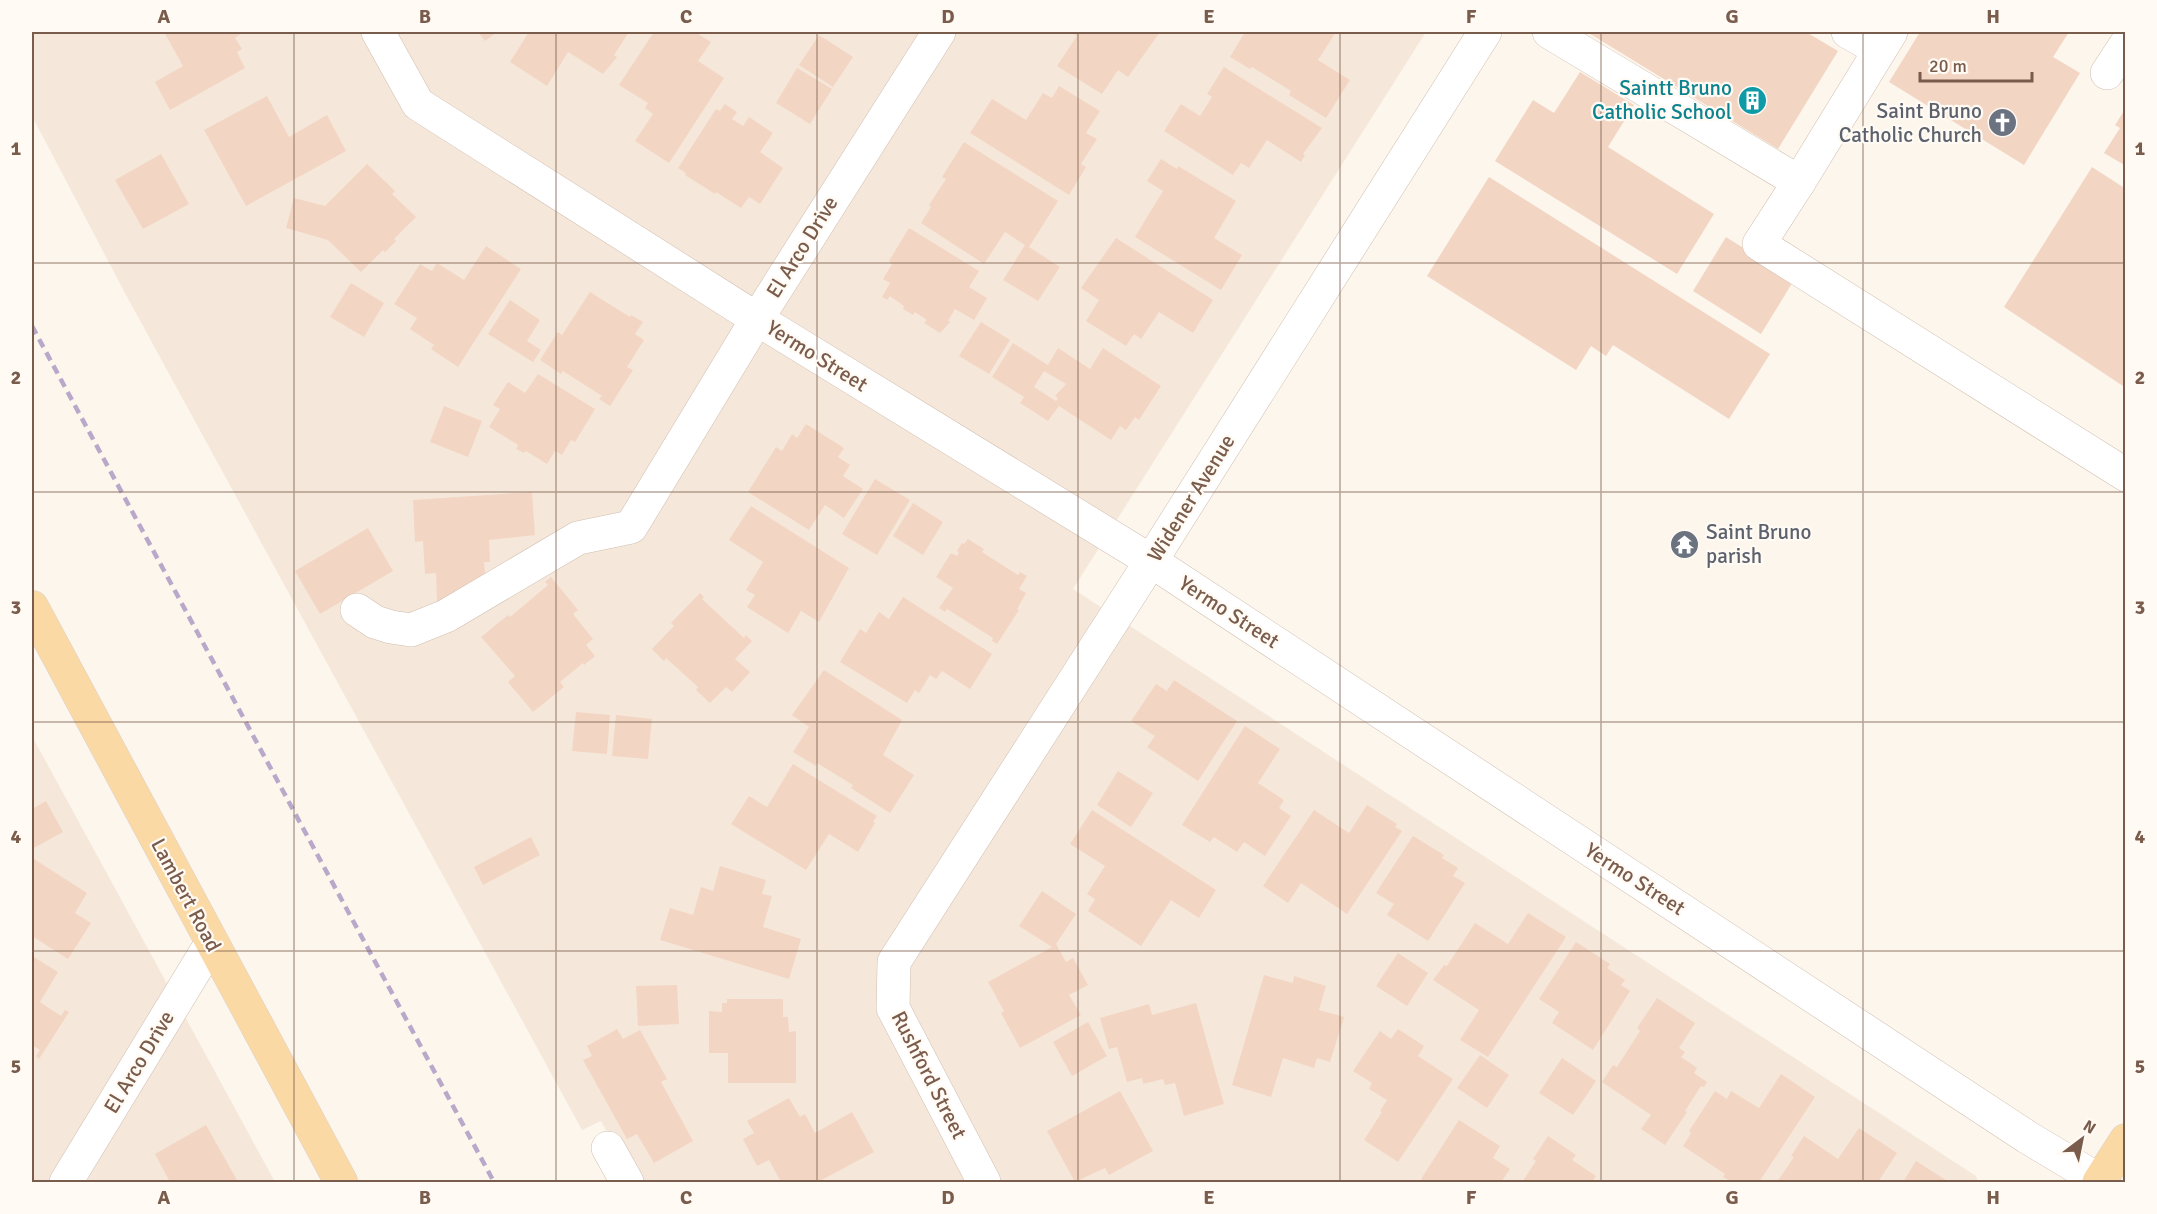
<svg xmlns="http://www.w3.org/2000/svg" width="2157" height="1214" font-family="Signika,sans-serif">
<rect width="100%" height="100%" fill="#fdf6ec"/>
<g fill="#f5e8da">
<polygon points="32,32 1426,32 1073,589 1976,1176 1978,1182 634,1182 601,1121 582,1130 126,295 32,116"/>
<polygon points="32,736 237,1112 275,1182 32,1182"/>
</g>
<g fill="#f3d5c3" fill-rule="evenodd">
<polygon points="164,32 241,32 242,33 235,38 242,49 237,52 245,68 170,110 155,82 183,66"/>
<polygon points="478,32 497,32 485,41"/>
<polygon points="529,32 629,32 614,55 617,57 603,74 568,52 547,86 510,62"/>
<polygon points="654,32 695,32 711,42 698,61 724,78 669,163 635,141 653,114 645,108 648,103 619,85"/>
<polygon points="1070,32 1160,32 1128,77 1118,70 1102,94 1057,66 1077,36"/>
<polygon points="1245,32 1336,32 1318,60 1350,80 1326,118 1289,95 1291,91 1252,67 1250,69 1230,57"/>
<polygon points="1587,32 1806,32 1838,51 1778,149"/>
<polygon points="1920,32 2069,32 2053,57 2080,73 2024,165 1889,82"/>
<polygon points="819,35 853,57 833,87 799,65"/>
<polygon points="1224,67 1322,128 1303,154 1305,155 1301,162 1267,140 1249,168 1241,163 1233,175 1164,131 1181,104 1200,116 1212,97 1207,94"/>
<polygon points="797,68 832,89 810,124 776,103"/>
<polygon points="1580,72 1634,105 1608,147 1714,214 1677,274 1495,161 1533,100 1554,113"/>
<polygon points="1059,86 1100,111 1086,133 1097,139 1081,164 1086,167 1069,195 970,133 992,99 1026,120 1043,93 1052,98"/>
<polygon points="267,96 289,137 327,115 346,151 246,206 204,130"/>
<polygon points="725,104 737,112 732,119 743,126 749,117 773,133 760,152 783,168 760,204 749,197 741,208 716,192 715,194 685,175 686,173 678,168 716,109 720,111"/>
<polygon points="2126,108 2126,166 2104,153 2120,128 2115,125"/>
<polygon points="964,142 1058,201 1029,247 1060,267 1038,301 1003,280 1025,245 1005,232 984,264 921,223 931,207 929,205 946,179 942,177"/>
<polygon points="161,154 189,204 143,229 115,180"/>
<polygon points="1161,159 1177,169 1178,166 1236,201 1214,238 1242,255 1221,290 1135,237 1163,191 1147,181"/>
<polygon points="367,164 395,191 392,194 416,217 394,239 396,241 385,252 383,250 361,272 328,240 286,228 294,198 325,206"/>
<polygon points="2092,167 2126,189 2126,388 2004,307"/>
<polygon points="1489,177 1770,354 1729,419 1613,345 1606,356 1591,346 1576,370 1427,276"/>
<polygon points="909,228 979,271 969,287 987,298 974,320 955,309 948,321 950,322 940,333 924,323 927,320 915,312 913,315 903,309 904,306 890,296 887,300 882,297 890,283 883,279 892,264 889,261"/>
<polygon points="1726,237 1794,280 1761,334 1693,291"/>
<polygon points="1116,238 1213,300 1193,333 1159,312 1141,339 1134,334 1126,346 1086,321 1099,300 1081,288"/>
<polygon points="486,246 521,269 458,367 431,349 434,345 410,329 417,318 394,304 420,264 432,271 437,263 464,280"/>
<polygon points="351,283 384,303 364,337 330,317"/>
<polygon points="590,292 630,317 631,315 643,322 635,334 644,340 627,367 633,370 610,406 599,399 602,396 563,371 561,374 540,360 558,332 562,335"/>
<polygon points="510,300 540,320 527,341 541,350 533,362 488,334"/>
<polygon points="981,322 1010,340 989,374 959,356"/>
<path d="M1013 343 1048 365 1058 348 1090 369 1103 348 1161 386 1139 420 1135 417 1126 430 1120 426 1111 440 1059 406 1048 421 1020 403 1024 397 992 377ZM1044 371 1066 384 1055 396 1058 398 1056 401 1034 387Z"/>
<polygon points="538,374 595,409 575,442 571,440 562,455 555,451 547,464 526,451 524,453 516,449 518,445 489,427 500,409 493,405 508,382 525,393"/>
<polygon points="444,406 482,421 468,457 430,442"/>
<polygon points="806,424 844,448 838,457 850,465 843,476 863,489 844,518 825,505 809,530 748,492 776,447 782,451 792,434 797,438"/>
<polygon points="875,479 910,500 877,555 842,534"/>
<polygon points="532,492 535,535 489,540 490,562 484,562 486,584 470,599 437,601 436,573 425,574 423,541 415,542 413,500"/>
<polygon points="913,503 943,522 923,555 893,536"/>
<polygon points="751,506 849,568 819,622 801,611 788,633 747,607 755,595 746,590 763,562 729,540"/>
<polygon points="368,528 393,571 320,614 295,571"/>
<polygon points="968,539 984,549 982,552 1018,575 1020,572 1027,576 1019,589 1026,593 1017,609 1019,610 997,644 992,641 993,638 947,609 945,612 939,608 953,588 936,577 951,553 957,556 959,552 957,551 962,543 964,544"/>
<polygon points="551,577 578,610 573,614 593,639 586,645 595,656 584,665 583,663 560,682 564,687 533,712 508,682 515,676 481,637 508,615 510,617 548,585 545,582"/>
<polygon points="700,593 704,597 702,599 744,638 746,635 752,641 735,659 750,672 732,692 726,687 710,703 696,690 698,687 666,658 664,661 652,649 674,626 671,623"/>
<polygon points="903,597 992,654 970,689 942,671 936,679 930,675 919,693 915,690 907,703 840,662 860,629 866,633 879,612 889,619"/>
<polygon points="824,670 902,720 883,755 914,775 890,813 851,788 853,785 817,763 816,766 793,752 809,727 792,715"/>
<polygon points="1174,680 1237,721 1198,781 1147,747 1155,736 1131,721 1156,684 1167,691"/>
<polygon points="576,712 610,715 607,754 572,751"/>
<polygon points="616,715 652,719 648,759 612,756"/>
<polygon points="1245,726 1280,749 1258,783 1284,800 1279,808 1291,816 1265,856 1244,842 1237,852 1214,837 1210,842 1182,825"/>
<polygon points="793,764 877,816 873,822 875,823 858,852 829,834 806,870 731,824 749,796 767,807"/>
<polygon points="1118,771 1153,793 1131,827 1097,805"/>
<polygon points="46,801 63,832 32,849 32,809"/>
<polygon points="1367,805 1397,824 1395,827 1402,831 1347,914 1301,883 1288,903 1263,886 1314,810 1349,833"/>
<polygon points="1092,810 1216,890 1199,918 1171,900 1141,946 1088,911 1095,899 1087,894 1105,866 1070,844"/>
<polygon points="1413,836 1444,855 1442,858 1458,868 1453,876 1465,883 1428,941 1387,915 1394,904 1376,893"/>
<polygon points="531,837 540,855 483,885 474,867"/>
<polygon points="34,859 87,893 75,913 91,923 68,959 32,936 32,864"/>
<polygon points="720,866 766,880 762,894 772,896 763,927 801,939 789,979 660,940 670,908 693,915 701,887 713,891"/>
<polygon points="1042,891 1076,914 1056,944 1066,962 1073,958 1088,985 1069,995 1081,1015 1020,1048 1001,1013 1004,1011 988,982 1052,947 1019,926"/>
<polygon points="1528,913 1566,937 1488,1057 1460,1040 1479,1010 1433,980 1444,965 1447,966 1475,923 1508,944"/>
<polygon points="1576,942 1610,964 1607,968 1625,980 1621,985 1630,991 1593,1050 1552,1023 1559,1012 1539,999"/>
<polygon points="1398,953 1428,973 1407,1006 1376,986"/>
<polygon points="32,956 58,972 40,1002 61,1016 65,1010 69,1012 39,1059 36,1056 40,1050 32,1045"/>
<polygon points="1264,975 1293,983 1294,976 1326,986 1319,1010 1344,1017 1330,1062 1317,1058 1314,1068 1283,1058 1271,1097 1232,1085"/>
<polygon points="677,985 679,1024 638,1026 636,986"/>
<polygon points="1657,998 1695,1023 1679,1048 1685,1052 1681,1057 1697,1068 1694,1073 1707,1082 1704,1087 1701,1086 1685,1111 1687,1112 1665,1145 1641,1129 1651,1115 1602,1082 1613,1065 1617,1067 1640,1031 1637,1028"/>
<polygon points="727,999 783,999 783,1017 788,1017 789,1032 796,1031 796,1083 728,1083 728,1053 709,1053 709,1011 722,1012 722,1003 727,1003"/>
<polygon points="1196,1003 1224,1104 1184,1116 1175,1083 1165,1085 1163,1079 1143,1084 1142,1078 1127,1082 1117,1047 1109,1049 1100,1018 1149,1004 1152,1015"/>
<polygon points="1088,1022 1107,1056 1072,1076 1053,1042"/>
<polygon points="617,1029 623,1039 640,1030 667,1079 661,1082 693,1141 654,1163 637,1134 627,1139 583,1060 592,1056 587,1046"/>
<polygon points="1398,1029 1424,1046 1418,1056 1453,1079 1398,1162 1364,1140 1382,1112 1380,1111 1387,1100 1369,1089 1372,1083 1353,1071 1380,1031 1391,1039"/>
<polygon points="1480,1055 1509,1075 1487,1108 1457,1088"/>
<polygon points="1562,1058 1596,1081 1573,1115 1539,1093"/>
<polygon points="1781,1074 1815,1097 1759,1182 1732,1182 1723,1177 1725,1174 1683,1146 1691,1133 1689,1131 1715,1091 1727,1099 1731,1091 1759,1108"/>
<polygon points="1120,1091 1153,1151 1109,1175 1105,1168 1075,1182 1047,1131"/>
<polygon points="789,1098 800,1117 805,1114 815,1133 852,1112 874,1152 818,1182 781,1182 769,1160 757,1166 743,1139 754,1133 747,1121"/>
<polygon points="1459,1120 1500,1146 1493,1158 1510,1169 1501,1182 1427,1182 1421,1179"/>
<polygon points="206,1125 238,1182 170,1182 155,1154"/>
<polygon points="1859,1128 1897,1153 1878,1182 1777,1182 1794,1157 1791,1156 1804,1136 1838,1159"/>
<polygon points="1548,1136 1576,1155 1572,1160 1596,1176 1592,1182 1522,1182 1536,1161 1533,1159"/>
<polygon points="1916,1161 1949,1182 1903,1182"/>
</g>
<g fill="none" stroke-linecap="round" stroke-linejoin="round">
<defs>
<g id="minor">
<polyline points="378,32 418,104 757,319 1151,561 2027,1137 2102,1182"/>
<polyline points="1549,32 1799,182 1891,32"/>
<polyline points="1848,32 1880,50"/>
<polyline points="2107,73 2126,44"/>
<polyline points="1799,182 1759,244 2126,475"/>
<polyline points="357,610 375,622 391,627 411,630 446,616 578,538 631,527 757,319 939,32"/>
<polyline points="608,1148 627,1182"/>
<polyline points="66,1182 212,942"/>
<polyline points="984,1182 893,1008 894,962 1151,561 1485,32"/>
</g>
<g id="major">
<polyline points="32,607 341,1182"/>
<polyline points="2099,1182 2126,1140"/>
</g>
</defs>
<use href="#minor" stroke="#d1beb0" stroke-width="34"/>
<use href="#major" stroke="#dad1cd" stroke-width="34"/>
<use href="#minor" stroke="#fff" stroke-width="33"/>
<use href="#major" stroke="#fbd9a5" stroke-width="33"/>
<polyline stroke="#b9a8c9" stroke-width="4.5" stroke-dasharray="9 6" stroke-linecap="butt" points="32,326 494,1182"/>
</g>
<path fill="none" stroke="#7a5c4d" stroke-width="1.5" stroke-opacity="0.55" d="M294 32V1182M556 32V1182M817 32V1182M1078 32V1182M1340 32V1182M1601 32V1182M1863 32V1182M32 263H2126M32 492H2126M32 722H2126M32 951H2126"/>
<defs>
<symbol id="building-disc" viewBox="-11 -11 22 22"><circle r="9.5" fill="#0f9aa8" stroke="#fffaf3"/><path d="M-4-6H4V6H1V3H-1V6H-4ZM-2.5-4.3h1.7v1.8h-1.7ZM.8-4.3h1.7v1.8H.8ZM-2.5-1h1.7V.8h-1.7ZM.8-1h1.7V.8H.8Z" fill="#fff"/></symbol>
<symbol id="church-disc" viewBox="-11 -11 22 22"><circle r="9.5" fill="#6b7280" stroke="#fffaf3"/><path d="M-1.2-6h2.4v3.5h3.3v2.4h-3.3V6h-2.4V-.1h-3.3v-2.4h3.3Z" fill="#fff"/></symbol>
<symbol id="temple-disc" viewBox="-11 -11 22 22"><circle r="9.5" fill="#6b7280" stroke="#fffaf3"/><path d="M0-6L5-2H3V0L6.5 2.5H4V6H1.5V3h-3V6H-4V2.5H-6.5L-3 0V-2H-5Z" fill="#fff"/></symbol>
</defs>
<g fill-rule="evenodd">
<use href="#building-disc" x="1736" y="84" width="33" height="33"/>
<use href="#church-disc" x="1986" y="106" width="33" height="33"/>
<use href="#temple-disc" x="1668" y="528" width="33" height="33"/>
</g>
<g text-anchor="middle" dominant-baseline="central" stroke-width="4.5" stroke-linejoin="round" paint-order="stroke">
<g font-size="21" fill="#0d838f" stroke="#fffaf3" text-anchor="end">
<text x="1732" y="88">Saintt Bruno<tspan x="1732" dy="24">Catholic School</tspan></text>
</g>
<g font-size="21" fill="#5b616d" stroke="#fffaf3" text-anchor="end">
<text x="1982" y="111">Saint Bruno<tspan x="1982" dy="24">Catholic Church</tspan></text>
<text x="1706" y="532" text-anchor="start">Saint Bruno<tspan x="1706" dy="24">parish</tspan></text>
</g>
<g font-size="21" fill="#7a5c4d" stroke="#fffaf3">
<text transform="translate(802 247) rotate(-58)">El Arco Drive</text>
<text transform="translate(817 356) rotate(32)">Yermo Street</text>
<text transform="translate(1191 498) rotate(-58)">Widener Avenue</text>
<text transform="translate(1229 612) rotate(33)">Yermo Street</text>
<text transform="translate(1635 879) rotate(33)">Yermo Street</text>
<text transform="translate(186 895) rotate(62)">Lambert Road</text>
<text transform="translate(139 1062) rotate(-59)">El Arco Drive</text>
<text transform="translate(929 1075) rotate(63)">Rushford Street</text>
</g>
</g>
<rect width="2157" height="1214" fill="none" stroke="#fffaf3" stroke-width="66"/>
<g transform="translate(2082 1139) rotate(32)" stroke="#fffaf3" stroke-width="4.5" paint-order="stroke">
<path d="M0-4.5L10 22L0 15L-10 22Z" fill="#7a5c4d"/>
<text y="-9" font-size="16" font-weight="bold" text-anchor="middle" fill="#7a5c4d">N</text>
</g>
<path d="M1920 72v9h112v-9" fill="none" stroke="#7a5c4d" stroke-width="3"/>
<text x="1929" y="72" font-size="18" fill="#7a5c4d" stroke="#fffaf3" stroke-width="4.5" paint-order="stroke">20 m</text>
<rect x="33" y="33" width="2091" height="1148" fill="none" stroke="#7a5c4d" stroke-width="2"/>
<g font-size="20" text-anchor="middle" font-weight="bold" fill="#7a5c4d">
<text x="164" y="23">A</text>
<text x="425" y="23">B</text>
<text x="686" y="23">C</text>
<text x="948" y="23">D</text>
<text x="1209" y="23">E</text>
<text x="1471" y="23">F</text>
<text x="1732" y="23">G</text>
<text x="1993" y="23">H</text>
<text x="16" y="155">1</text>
<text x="2140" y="155">1</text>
<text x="16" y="384">2</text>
<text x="2140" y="384">2</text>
<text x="16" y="614">3</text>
<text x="2140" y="614">3</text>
<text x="16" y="843">4</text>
<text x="2140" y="843">4</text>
<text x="16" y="1073">5</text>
<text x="2140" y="1073">5</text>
<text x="164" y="1204">A</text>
<text x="425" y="1204">B</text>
<text x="686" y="1204">C</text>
<text x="948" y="1204">D</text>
<text x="1209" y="1204">E</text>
<text x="1471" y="1204">F</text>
<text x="1732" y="1204">G</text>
<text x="1993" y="1204">H</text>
</g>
</svg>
